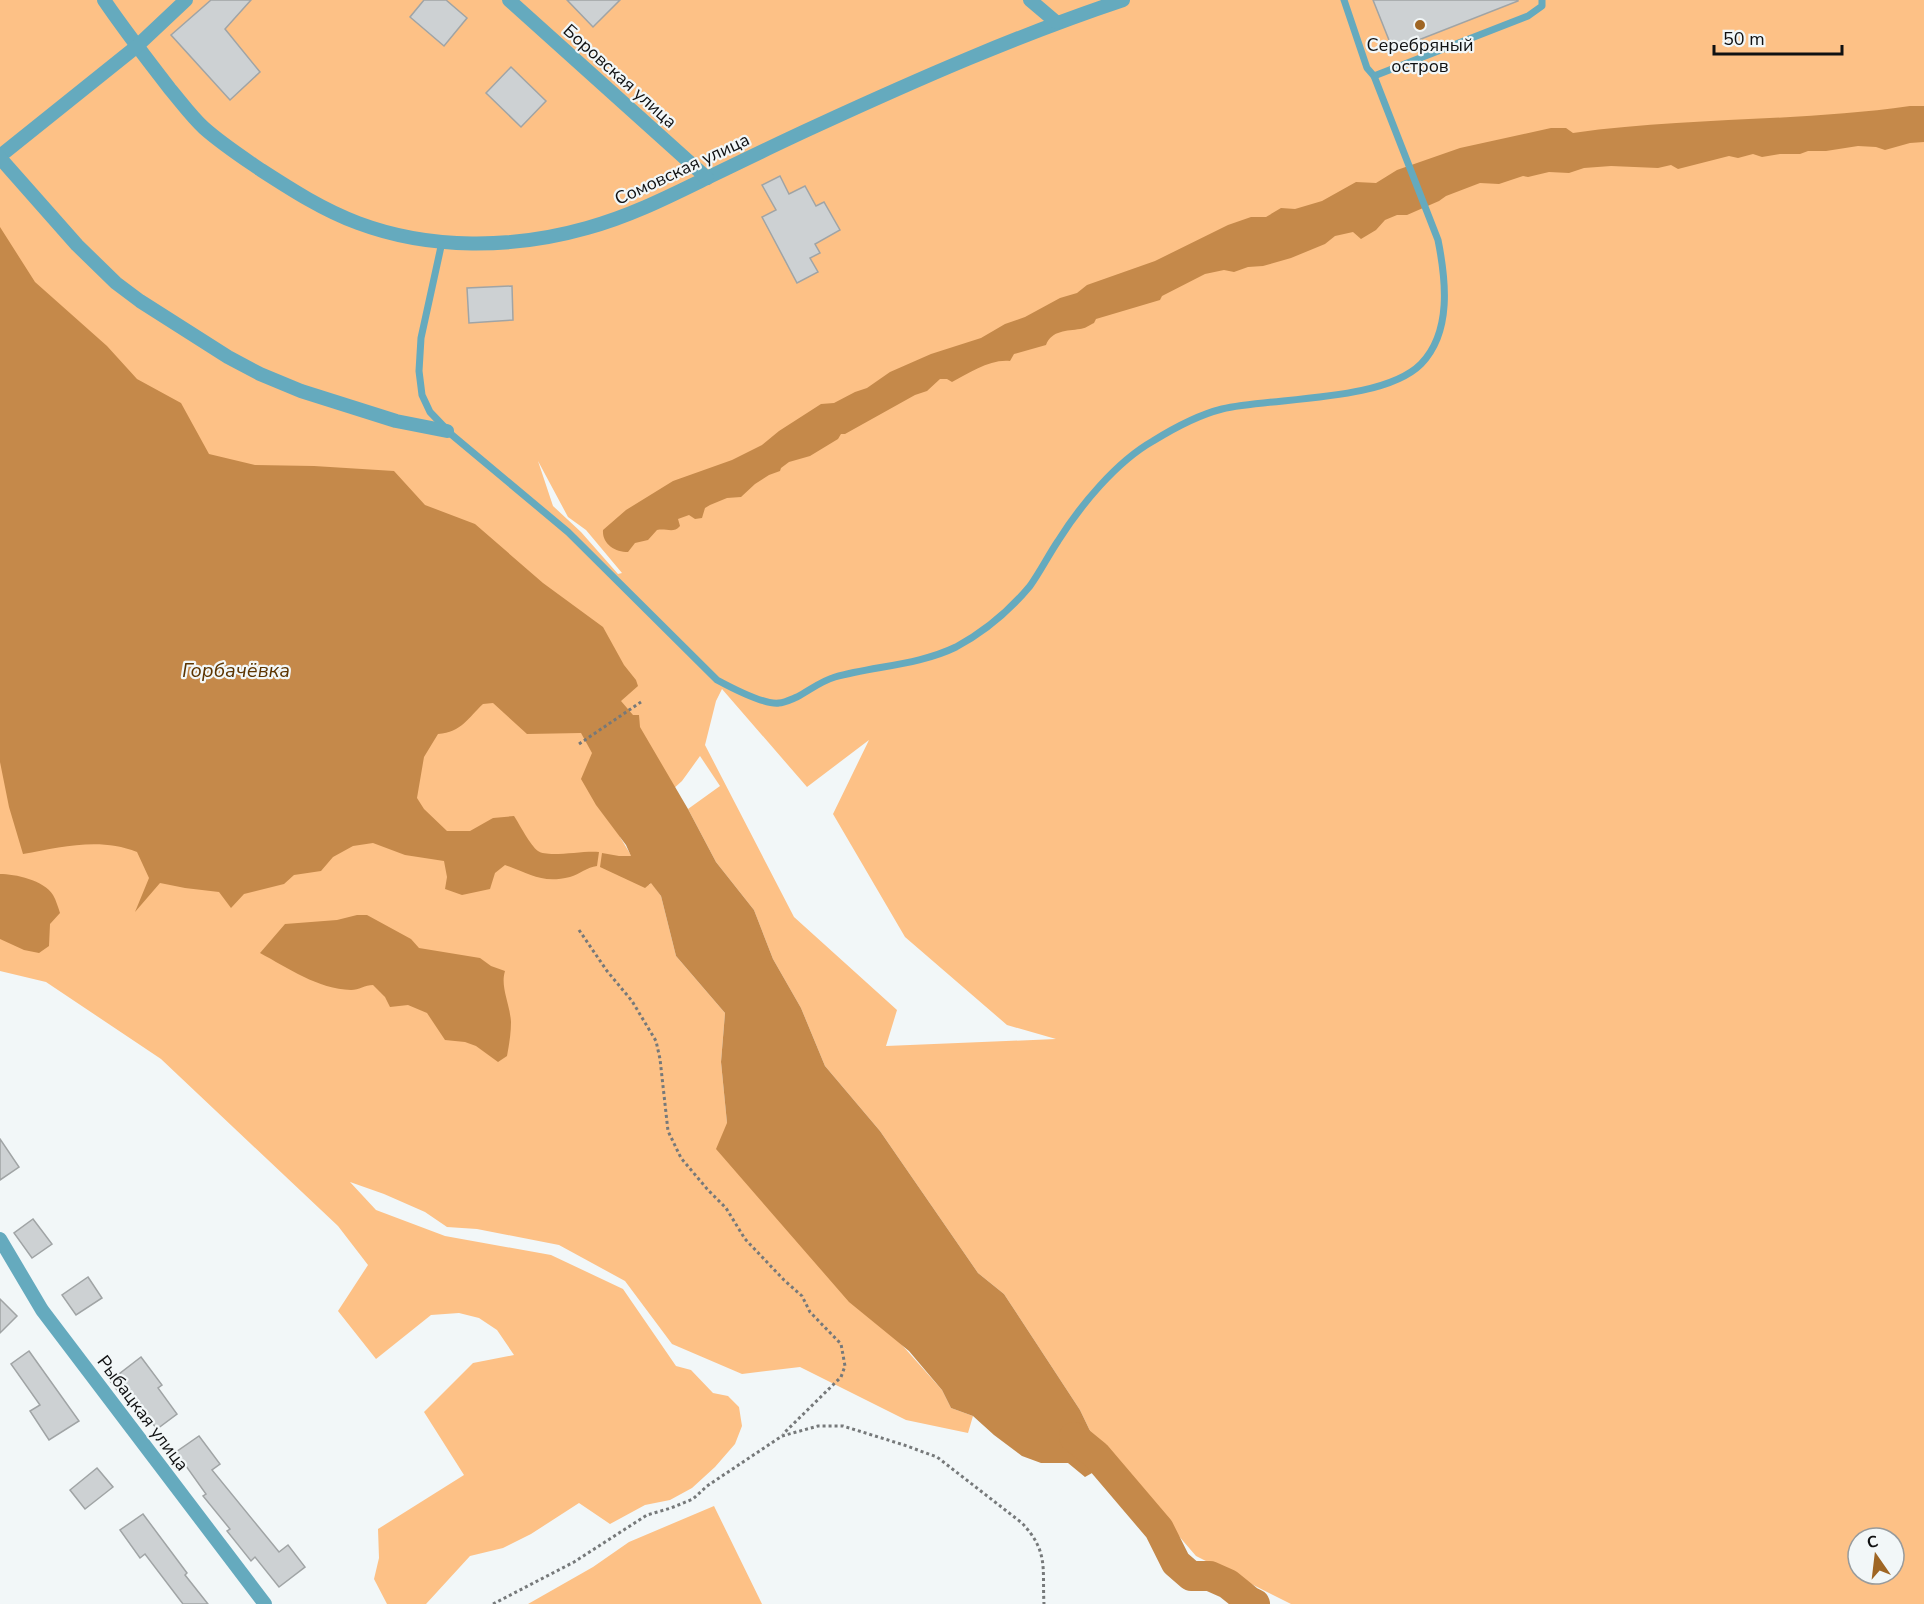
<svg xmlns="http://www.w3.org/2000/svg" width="1924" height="1604" font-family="'Nunito Sans',sans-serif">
<rect width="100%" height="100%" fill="#f2f7f8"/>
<g fill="#fdc186" fill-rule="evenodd">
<path d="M0 0H1924V1604H1291L1196 1556 1092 1435 1080 1410 1004 1294 978 1273 880 1131 825 1066 801 1008 773 959 754 910 716 862 688 809 720 786 700 756 682 781 620 837 649 885 651 882 661 896 676 956 725 1013 721 1062 727 1123 902 1345 942 1390 951 1408 973 1416 968 1433 906 1420 800 1367 742 1374 672 1344 625 1281 559 1245 477 1229 447 1227 425 1212 384 1194 350 1182 376 1210 445 1236 551 1255 623 1289 676 1366 691 1370 713 1393 728 1396 739 1407 742 1426 735 1444 715 1467 692 1488 670 1500 645 1505 610 1524 579 1503 531 1534 503 1548 470 1556 426 1604H387L374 1579 379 1558 378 1529 464 1475 424 1412 473 1363 514 1355 497 1330 479 1318 459 1313 431 1315 376 1359 338 1311 368 1265 338 1226 161 1059 46 982 0 971ZM538 461 568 517 586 530 622 573 618 574 581 532 553 506ZM722 689 807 787 869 740 833 814 905 937 1007 1025 1056 1039 886 1046 897 1010 794 917 705 745 716 701ZM1858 1538H1894V1574H1858Z"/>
<polygon points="714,1506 762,1604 528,1604 593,1567 629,1542"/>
</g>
<g fill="#c5894a">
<path d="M1910 106H1924V142L1910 143 1885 150 1876 147 1858 146 1826 151H1808L1800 154H1780L1762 157 1753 154 1738 158 1729 156 1678 169 1671 165 1658 168 1611 166 1584 168 1569 173 1549 172 1528 177 1523 176 1499 184 1480 183 1446 196 1439 201 1407 215H1397L1385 220 1376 230 1361 239 1353 232 1335 236 1325 244 1291 258 1263 266 1248 267 1234 272 1224 270 1205 274 1162 296 1160 300 1096 319 1094 323C1090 325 1084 329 1080 329 1067 331 1052 330 1046 345L1014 354 1010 361C989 359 970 373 952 382L947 379H940L927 391 915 395 845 434H841L838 439 810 456 789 462 781 468 780 471 769 475 755 484 741 497 727 498 710 505 705 508 702 518 695 519 689 515 678 519 680 526C673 534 667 528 657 530L648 540 635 543 628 552C615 552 602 544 603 530L626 510 673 481 732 460 762 445 779 431 821 404 834 403 855 392 867 388 890 372 931 354 981 338 1005 324 1025 317 1060 298 1077 293 1087 285 1155 261 1228 225 1251 217H1266L1281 208 1295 209 1322 201 1356 182 1376 183 1397 170 1460 148 1551 128H1566L1573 133C1685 117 1798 122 1910 106Z"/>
<path d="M0 227 35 282 107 346 137 379 181 403 209 454 255 465 314 466 394 471 425 505 475 524 543 583 603 627 624 665 636 680 638 686 621 701 633 715H639L640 727 688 809 716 862 754 910 773 959 801 1008 825 1066 880 1131 978 1273 1004 1294 1080 1410 1092 1435 1113 1461 1085 1477 1068 1463H1041L1022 1456 994 1435 973 1416 951 1408 942 1390 909 1351 849 1302 716 1149 727 1123 721 1062 725 1013 676 956 661 896 651 883 645 888 600 867 602 853 619 856H631L626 845 596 805 581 779 592 753 581 733 527 734 493 703 483 704C468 718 462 732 438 734L424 757 417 798 424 809 447 831H470L493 818 514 816C520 825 530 845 538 851 548 858 584 850 599 852L597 866C587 867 580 874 570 877 542 884 530 874 505 865L495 873 490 889 462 895 445 889 447 877 444 861 405 855 373 843 353 846 333 857 321 871 294 875 284 884 244 894 231 908 219 892 185 888 160 883 135 912 149 878 137 852C100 837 61 847 23 854L9 807 0 762Z"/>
<path d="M0 874C15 874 44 880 53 895 56 900 58 907 60 913L50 924 49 946 39 953 24 950 0 939Z"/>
<path d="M357 915H367L411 939 419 948 480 958 491 966 505 971C500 987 510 1004 511 1022 511 1034 509 1045 507 1056L498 1062 476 1046 465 1042 445 1040 427 1013 408 1005 390 1007 385 997 373 985C365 985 359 990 351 990 318 989 288 968 260 953L285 924 337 920Z"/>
</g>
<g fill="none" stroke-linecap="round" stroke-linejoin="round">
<polyline stroke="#c5894a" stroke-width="30" points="1074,1437 1096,1455 1159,1529 1176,1563 1191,1576 1210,1576 1228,1584 1249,1601 1255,1604"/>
</g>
<g fill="#cdd1d3" stroke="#a0a4a5" stroke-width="1.5">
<polygon points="211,0 251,0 225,29 260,72 230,100 171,35"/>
<polygon points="424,0 446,0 467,18 444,46 410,17"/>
<polygon points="567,0 620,0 593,27"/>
<polygon points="1373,0 1518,0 1518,1 1393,50"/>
<polygon points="511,67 546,101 521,127 486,93"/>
<polygon points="780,176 789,194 805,186 816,206 824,202 840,230 815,244 820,253 810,258 818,272 797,283 762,217 776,210 762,185"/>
<polygon points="512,286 513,320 469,323 467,288"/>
<polygon points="0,1139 19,1167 0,1180"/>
<polygon points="33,1219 52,1244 32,1258 14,1233"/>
<polygon points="88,1277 102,1298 76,1315 62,1295"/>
<polygon points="0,1299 17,1316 0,1333"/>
<polygon points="29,1351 79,1421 49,1440 30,1411 40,1405 11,1364"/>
<polygon points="141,1357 162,1385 158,1388 177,1414 157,1429 137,1404 131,1408 110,1381"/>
<polygon points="199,1436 220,1464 212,1470 279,1552 288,1545 305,1567 279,1587 255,1557 251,1561 227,1531 230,1529 203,1496 206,1494 176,1452"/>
<polygon points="97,1468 113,1487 85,1509 70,1490"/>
<polygon points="143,1514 187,1573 185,1575 208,1604 183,1604 145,1554 140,1558 120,1530"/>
</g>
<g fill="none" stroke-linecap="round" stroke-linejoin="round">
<g stroke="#76797a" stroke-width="3" stroke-dasharray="3 3" stroke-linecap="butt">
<polyline points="579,744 641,702"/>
<polyline points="579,930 607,971 632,1001 656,1041 660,1059 668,1131 681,1158 708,1190 726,1208 745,1239 784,1280 802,1296 810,1312 841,1344 845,1366 841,1377 783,1434"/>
<path d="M493 1604 574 1562 647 1515 671 1508 693 1499 707 1486 782 1436 818 1426H843L904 1445 937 1457 1022 1523C1049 1552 1042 1568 1044 1604"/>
</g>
<g stroke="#65aabe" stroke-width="7">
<polyline points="1344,0 1367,68 1374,76 1528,16 1542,6 1542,0"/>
<path d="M442 242 421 338 419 371 422 395 430 412 452 435 568 532 717 680C730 687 765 705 779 703 784 703 792 699 797 697 810 690 821 681 835 677 875 666 919 665 956 647 984 632 1010 610 1030 586 1040 572 1048 556 1058 541 1080 506 1116 462 1153 441 1174 428 1198 415 1222 409 1275 397 1383 402 1421 364 1452 332 1446 280 1438 240L1374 76"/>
</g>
<g stroke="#65aabe" stroke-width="14">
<path d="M104 0C125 31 147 59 170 89 181 102 192 117 204 128 222 144 242 157 261 170 292 190 323 210 358 223 430 250 513 249 587 228 631 216 670 196 711 176 746 159 781 142 816 126 916 80 1018 35 1123 0"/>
<polyline points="509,0 707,178"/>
<polyline points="1030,0 1056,22"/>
<polyline points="0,156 136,47 186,0"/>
<polyline points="0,158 77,245 116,283 140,301 228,357 260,374 301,391 396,421 447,431"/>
<polyline points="0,1239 42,1310 265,1604"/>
</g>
</g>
<circle fill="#9f6624" stroke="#f2f7f8" stroke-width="2" cx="1420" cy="25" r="6"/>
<g text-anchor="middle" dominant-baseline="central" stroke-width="4.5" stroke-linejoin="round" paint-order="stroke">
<g font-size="18" fill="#101112" stroke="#f2f7f8">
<text x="1420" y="45">Серебряный<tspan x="1420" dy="21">остров</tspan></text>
</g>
<g font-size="18" fill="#101112" stroke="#f2f7f8">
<text transform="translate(620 76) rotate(42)">Боровская улица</text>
<text transform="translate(682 169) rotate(-25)">Сомовская улица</text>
<text transform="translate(143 1413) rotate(53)">Рыбацкая улица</text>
</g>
<g font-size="20" font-style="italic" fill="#5c3400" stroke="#f2f7f8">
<text x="236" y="670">Горбачёвка</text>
</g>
</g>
<g transform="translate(1876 1556) rotate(346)"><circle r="28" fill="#f2f7f8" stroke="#989b9c" stroke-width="1.5"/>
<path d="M0-4.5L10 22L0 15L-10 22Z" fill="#9f6624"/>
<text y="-9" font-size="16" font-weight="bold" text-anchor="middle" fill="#101112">С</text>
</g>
<path d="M1714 45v9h128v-9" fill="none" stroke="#101112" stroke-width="3"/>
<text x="1723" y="45" font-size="18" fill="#101112" stroke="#f2f7f8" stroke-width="4.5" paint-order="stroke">50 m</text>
</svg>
